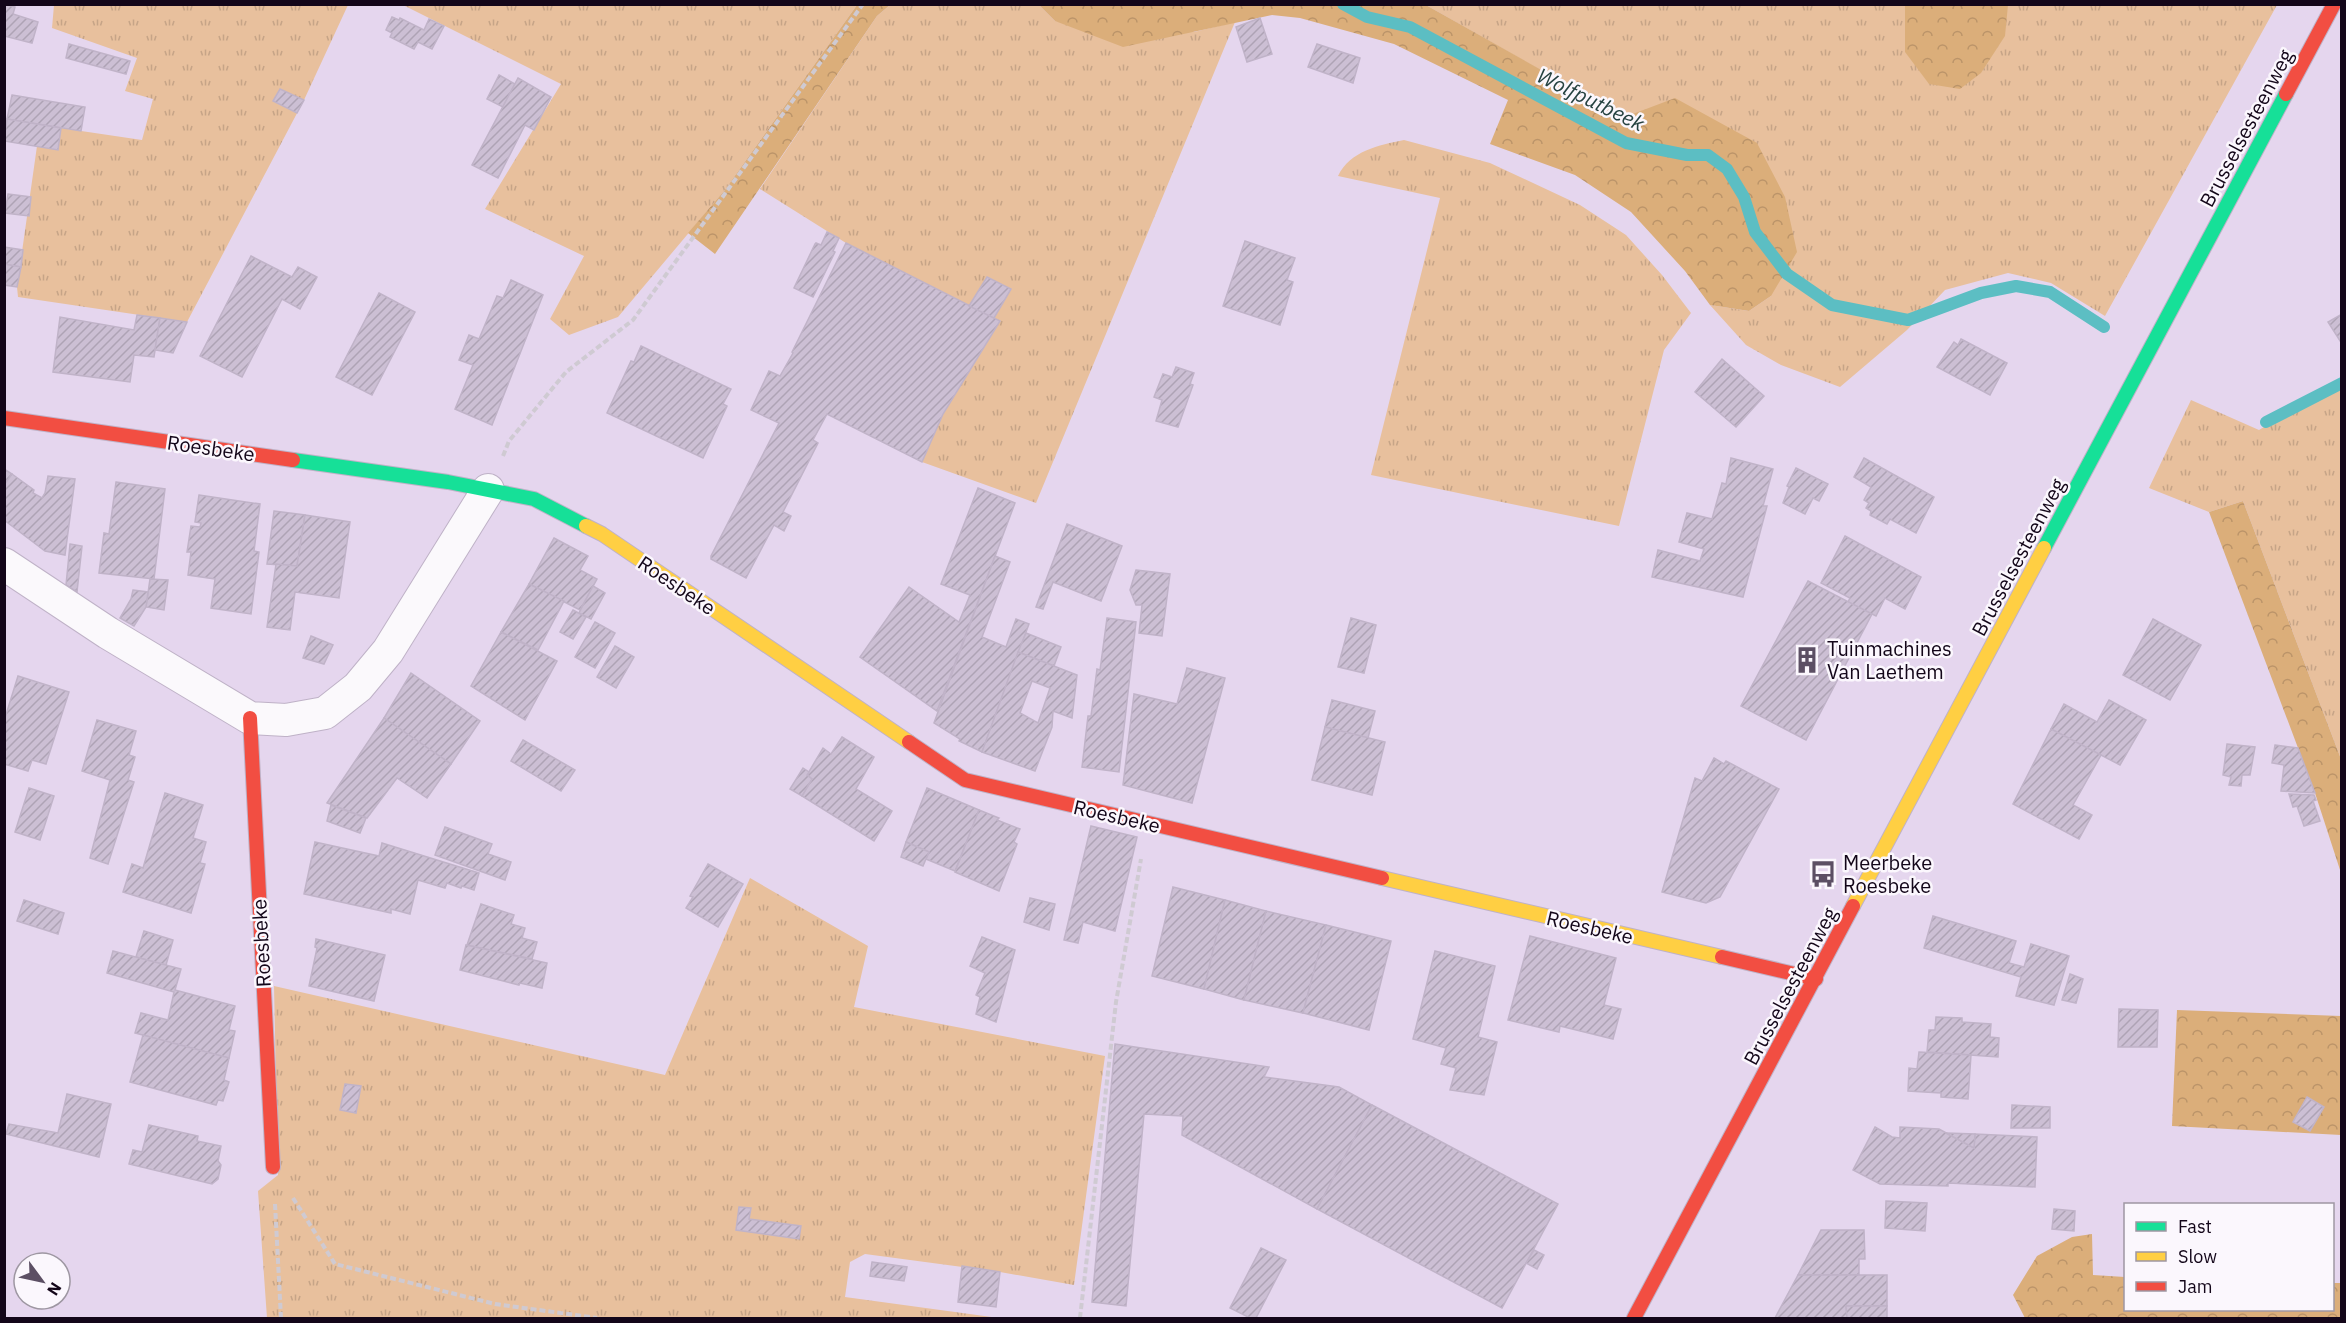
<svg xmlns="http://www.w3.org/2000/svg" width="2346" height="1323" font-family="'IBM Plex Sans',sans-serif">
<defs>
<pattern id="grass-tufts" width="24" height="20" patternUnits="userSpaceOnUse" patternTransform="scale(1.5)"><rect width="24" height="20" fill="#e8c09d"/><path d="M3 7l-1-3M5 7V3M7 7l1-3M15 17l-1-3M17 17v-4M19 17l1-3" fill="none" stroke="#c6a487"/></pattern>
<pattern id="forest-crowns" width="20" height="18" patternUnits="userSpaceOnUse" patternTransform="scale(1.5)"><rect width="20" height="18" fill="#dbae7a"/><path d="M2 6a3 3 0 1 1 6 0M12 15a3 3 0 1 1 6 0" fill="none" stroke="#bb9469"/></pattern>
<pattern id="building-hatch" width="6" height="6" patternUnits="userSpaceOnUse" patternTransform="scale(1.5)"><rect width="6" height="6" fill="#ccbfd4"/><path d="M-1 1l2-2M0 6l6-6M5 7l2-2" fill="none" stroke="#aea3b5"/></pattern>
</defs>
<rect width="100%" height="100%" fill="#e5d6ee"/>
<g fill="url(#grass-tufts)">
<polygon points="54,5 348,5 304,100 187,322 18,297 17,287 37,146 58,150 61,128 142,140 153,99 125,91 137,58 52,28"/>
<polygon points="403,5 857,5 724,191 618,317 569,335 550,319 584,256 485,209 561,84"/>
<polygon points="890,5 1039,5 1055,21 1194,32 1235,22 1036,503 922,462 943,414 1000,321 846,243 760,189 877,16"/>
<polygon points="1426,5 2277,5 2105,316 2051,283 2008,273 1945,290 1907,330 1840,387 1781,365 1746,345 1710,305 1749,311 1771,296 1675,99 1625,118"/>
<path d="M1404 140 1490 163 1580 205 1626 235 1662 275 1691 313 1664 350 1619 526 1371 475 1440 198 1338 176C1350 151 1379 145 1404 140Z"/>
<polygon points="2341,380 2341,759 2243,501 2209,512 2149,488 2191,400 2259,430"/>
<polygon points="750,878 868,946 854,1007 1105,1056 1074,1285 1000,1272 865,1254 850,1262 845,1297 999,1318 267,1318 258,1191 278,1175 274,986 665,1075"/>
</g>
<g fill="url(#forest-crowns)">
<polygon points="857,5 890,5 877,16 715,254 688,233 724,191"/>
<polygon points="1039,5 1426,5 1625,117 1675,98 1757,143 1785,197 1797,252 1771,296 1749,311 1710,305 1685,271 1631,212 1575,175 1490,144 1508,100 1394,44 1300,18 1272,15 1123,47 1055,21"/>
<polygon points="1905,5 2008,5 2005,36 1981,73 1960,89 1929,84 1905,52"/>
<polygon points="2243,501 2341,759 2341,873 2315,793 2209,512"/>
<polygon points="2177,1010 2341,1016 2341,1135 2172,1126"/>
<polygon points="2092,1234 2093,1275 2125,1277 2126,1310 2332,1310 2333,1283 2341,1283 2341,1318 2025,1318 2013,1295 2037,1256 2072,1237"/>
</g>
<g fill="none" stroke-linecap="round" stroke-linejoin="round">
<g stroke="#5cbec3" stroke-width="12">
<polyline points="1343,4 1367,17 1410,27 1626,143 1687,155 1708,155 1727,169 1744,197 1755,232 1787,274 1832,305 1908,320 1981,293 2016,286 2050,292 2104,327"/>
<polyline points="2266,422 2342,383"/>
</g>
</g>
<g fill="url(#building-hatch)" stroke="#c0b3c8" stroke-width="1.5" fill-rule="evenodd">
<polygon points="4,4 15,7 13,14 38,22 32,43 4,36"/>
<polygon points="392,17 399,20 400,18 424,30 429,19 444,26 432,49 418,42 414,49 390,37 392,33 386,30"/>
<polygon points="1260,18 1272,54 1247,62 1236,27"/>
<polygon points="69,44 130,61 126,74 66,58"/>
<polygon points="1317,44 1360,58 1353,83 1308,67"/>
<polygon points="499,75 515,84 503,107 487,99"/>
<polygon points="518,78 551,97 534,130 525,125 498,178 472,165"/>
<polygon points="280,89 304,100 297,113 273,101"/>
<polygon points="12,95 85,107 81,131 7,119"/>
<polygon points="7,119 61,128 58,150 4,141"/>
<polygon points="8,194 31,197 29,216 5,213"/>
<polygon points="827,232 839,238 833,251 835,252 813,297 794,288 815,244 816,243 821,245"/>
<polygon points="1245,241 1295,258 1287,280 1293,282 1280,325 1223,306"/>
<polygon points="846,243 1000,321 943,414 922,462 827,414 813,440 818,443 783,512 791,516 784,531 774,525 746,578 711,559 711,556 779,423 751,410 769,371 780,376 793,353 792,352"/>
<polygon points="4,247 23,250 21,267 4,264"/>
<polygon points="251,256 292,277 298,267 317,277 300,309 282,299 242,377 200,356"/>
<polygon points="4,264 21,267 17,287 4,285"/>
<polygon points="987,277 1011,289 994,318 969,306"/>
<polygon points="511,280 543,295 492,425 455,409 473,365 459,360 469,335 479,339 497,296 503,298"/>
<polygon points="379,293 415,312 372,395 336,377"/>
<polygon points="2342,314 2342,344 2328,322"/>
<polygon points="137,315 160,318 154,357 134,355 130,382 53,372 60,317 134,330"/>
<polygon points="160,318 187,322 173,353 155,350"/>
<polygon points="1961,339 2007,363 1990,395 1937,367 1954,342 1958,345"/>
<polygon points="641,346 731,389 723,404 727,406 703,458 607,413 631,361 634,362"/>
<polygon points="1722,359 1764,396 1736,427 1695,392"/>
<polygon points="1176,367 1194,373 1190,384 1193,385 1178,427 1156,421 1162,400 1154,397 1163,374 1172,377"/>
<polygon points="1731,458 1773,469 1763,506 1767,506 1743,597 1652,577 1658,550 1700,561 1704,549 1679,542 1687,513 1712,519 1722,483 1726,484"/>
<polygon points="1864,458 1934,497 1916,533 1890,519 1887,524 1870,515 1871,511 1866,508 1869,503 1864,500 1871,487 1854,477"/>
<polygon points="1796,468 1828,484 1819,501 1813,498 1805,514 1783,503 1789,487 1787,486"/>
<polygon points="4,469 12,474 5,485 4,485"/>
<polygon points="12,474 34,490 33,493 42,498 45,493 48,476 75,479 65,555 45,551 4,520 4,485"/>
<polygon points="116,482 165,489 154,579 99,573 104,533 109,534"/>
<polygon points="978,488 1015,503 937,711 860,657 909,587 959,622 970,595 941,584"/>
<polygon points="199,495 260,504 254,551 259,552 251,614 211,608 215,579 188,575 191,552 187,552 191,526 200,527 201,523 195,522"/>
<polygon points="274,511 305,515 297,566 267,564"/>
<polygon points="305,515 350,522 339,598 295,592 290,630 267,627 276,564 297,566"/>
<polygon points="1067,524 1122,546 1101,601 1053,582 1043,609 1036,607"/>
<polygon points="1845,536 1921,577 1905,609 1885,598 1876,616 1848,602 1850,598 1821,583"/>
<polygon points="554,538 588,556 580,570 597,579 580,610 529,584"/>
<polygon points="70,544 82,546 77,592 66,585"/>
<polygon points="995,556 1010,562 982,637 1006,647 1016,619 1029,624 982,752 959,741 960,739 934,723"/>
<polygon points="1136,570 1170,574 1162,636 1139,633 1142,605 1136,605 1130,590"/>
<polygon points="150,579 168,580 164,610 146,607"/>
<polygon points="1808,581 1872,614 1806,740 1741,706"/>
<polygon points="529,584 564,601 538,650 501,632"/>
<polygon points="593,586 605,593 591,619 579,613"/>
<polygon points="133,590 148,592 146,607 134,626 120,618 131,599"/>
<polygon points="573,610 586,617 573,639 560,632"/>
<polygon points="1107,618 1136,622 1119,772 1082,767 1088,716 1091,716 1097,669 1100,670"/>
<polygon points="1351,618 1376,625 1364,673 1338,667"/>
<polygon points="2153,619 2201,645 2170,700 2123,675"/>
<polygon points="595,622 615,633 595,668 575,657"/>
<polygon points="501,632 557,661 525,720 471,686"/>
<polygon points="1026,633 1061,647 1054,666 1018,652"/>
<polygon points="311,636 333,645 324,664 303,658"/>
<polygon points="615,646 634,657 616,688 597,677"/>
<path d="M1018 652 1077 675 1072 718 1053 711 1052 727 1035 771 982 752ZM1032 681 1050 688 1038 723 1020 713Z"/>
<polygon points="1187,668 1225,678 1192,803 1123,785 1134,694 1177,704"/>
<polygon points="411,673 480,721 451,764 384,718"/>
<polygon points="18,676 69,692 46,764 32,760 28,771 4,764 4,721"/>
<polygon points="1332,700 1375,711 1368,738 1325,727"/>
<polygon points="2109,700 2146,720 2120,765 2051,729 2064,704 2097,722"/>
<polygon points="384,718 451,764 427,798 397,778 367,818 327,803"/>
<polygon points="97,720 136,731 129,755 135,757 128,780 134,782 108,864 90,858 110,780 82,771"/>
<polygon points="1325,727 1385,742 1372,795 1312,780"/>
<polygon points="2051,729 2101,755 2073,805 2092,815 2079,839 2013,804"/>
<polygon points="842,737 874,757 856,789 892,811 874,841 802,796 812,779 807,775 823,748 831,754"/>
<polygon points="523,740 575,770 561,791 511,761"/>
<polygon points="2227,744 2255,747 2250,775 2242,775 2241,786 2229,785 2231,777 2223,775"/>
<polygon points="2275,745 2298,748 2315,793 2281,791 2284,765 2272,763"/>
<polygon points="1714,758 1724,764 1726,761 1779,789 1720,897 1706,903 1662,892 1695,778 1702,781"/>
<polygon points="803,768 809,772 807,775 812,779 802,796 790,789"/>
<polygon points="29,788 54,796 40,840 15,832"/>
<polygon points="927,788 979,810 955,871 926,859 929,852 906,842"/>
<polygon points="165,793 203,805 193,838 206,842 200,863 205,864 191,913 123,892 132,864 143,868"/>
<polygon points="2289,794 2314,795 2316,800 2313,801 2320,821 2304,826 2297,806 2293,807"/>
<polygon points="331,805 366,818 360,833 327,821"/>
<polygon points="979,810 999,818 997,820 1020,829 1014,842 1017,844 999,891 955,872"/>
<polygon points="1091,826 1137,837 1115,931 1083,922 1078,943 1064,940"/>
<polygon points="445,827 492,844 488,854 511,862 505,880 435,855"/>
<polygon points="315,842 379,856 382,843 479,873 474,890 462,886 461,888 447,883 445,888 418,880 410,914 391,909 391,913 304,894"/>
<polygon points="906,842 929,852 923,866 901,857"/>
<polygon points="708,864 743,884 718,927 686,908 693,897 690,896"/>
<polygon points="1173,887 1225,900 1204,989 1152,976"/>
<polygon points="1030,898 1055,904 1049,930 1024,922"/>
<polygon points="24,900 64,913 58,934 17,921"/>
<polygon points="1225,900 1266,911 1244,1000 1204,989"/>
<polygon points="481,904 514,915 511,924 525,928 522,938 537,942 532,959 467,945"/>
<polygon points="1266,911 1326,925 1303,1013 1244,1000"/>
<polygon points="1933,916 2016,941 2009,963 2024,967 2031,944 2069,956 2054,1005 2016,996 2021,977 1924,948"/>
<polygon points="1326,925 1391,941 1369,1030 1303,1013"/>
<polygon points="144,931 173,940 166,965 136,957"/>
<polygon points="1530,936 1616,958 1604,1005 1621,1009 1613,1039 1560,1026 1559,1032 1508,1020"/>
<polygon points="982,937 1015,950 996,1022 976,1014 980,997 976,995 985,973 970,966"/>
<polygon points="316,939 385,955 374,1001 309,986 317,948 315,947"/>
<polygon points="466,945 547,963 542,988 520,983 519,985 460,970"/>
<polygon points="113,951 181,969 175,990 235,1006 229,1030 235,1031 229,1058 135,1033 141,1013 168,1020 174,992 107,973"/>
<polygon points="1435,951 1495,966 1478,1037 1497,1042 1484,1095 1450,1090 1456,1068 1441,1064 1446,1048 1413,1039"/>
<polygon points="2070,974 2083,979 2076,1003 2062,1000"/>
<polygon points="2119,1009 2158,1010 2157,1047 2118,1047"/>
<polygon points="1936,1017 1962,1018 1962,1022 1991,1024 1990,1037 1999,1038 1998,1057 1927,1052 1929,1030 1935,1030"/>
<polygon points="143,1035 229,1058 224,1080 229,1082 223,1101 218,1100 216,1105 130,1082"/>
<polygon points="1115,1044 1269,1067 1264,1077 1339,1087 1372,1105 1317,1209 1182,1135 1183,1116 1144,1114 1126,1306 1092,1302"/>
<polygon points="1919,1052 1971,1055 1968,1099 1941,1097 1941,1093 1908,1091 1909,1068 1917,1069"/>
<polygon points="345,1084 361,1086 356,1113 340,1110"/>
<polygon points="67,1094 111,1104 99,1157 6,1134 9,1124 58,1133"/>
<polygon points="2307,1097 2324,1107 2310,1131 2293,1122"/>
<polygon points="1372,1105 1558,1204 1502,1308 1317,1209"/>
<polygon points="2012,1105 2050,1107 2050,1128 2011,1128"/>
<polygon points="149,1125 198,1136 197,1141 221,1146 218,1161 221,1165 218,1179 212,1184 129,1164 133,1150 142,1152"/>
<polygon points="1875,1127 1892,1137 1900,1138 1900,1127 1939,1129 1974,1148 1975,1134 2037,1137 2035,1187 1948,1183 1948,1186 1880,1184 1853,1170"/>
<polygon points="1946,1133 1975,1134 1974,1148"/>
<polygon points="1886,1201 1927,1203 1925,1231 1885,1228"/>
<polygon points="739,1207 751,1208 749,1219 801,1226 799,1239 736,1230"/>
<polygon points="2054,1209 2075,1211 2074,1231 2052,1229"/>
<polygon points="1821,1230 1864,1230 1865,1259 1859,1259 1859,1275 1798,1275"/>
<polygon points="1261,1248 1286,1260 1256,1318 1250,1318 1230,1308"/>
<polygon points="1534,1250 1544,1255 1537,1269 1526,1263"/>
<polygon points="872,1262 907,1267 904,1281 870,1276"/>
<polygon points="962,1266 1000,1272 996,1307 958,1302"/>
<polygon points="1798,1275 1887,1275 1887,1306 1846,1306 1847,1318 1775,1318"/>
<polygon points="1846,1306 1887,1306 1887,1318 1847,1318"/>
</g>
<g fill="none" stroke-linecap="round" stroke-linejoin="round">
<defs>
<polyline id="street" points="4,564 108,633 250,718 286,720 325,713 358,687 388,651 488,490"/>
<g id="fast">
<polyline points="293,460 448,482 534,499 586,526"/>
<polyline points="2044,548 2286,94"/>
</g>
<g id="slow">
<polyline points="586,526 602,534 909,742"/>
<polyline points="1382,878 1722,957"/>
<polyline points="1853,906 2044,548"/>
</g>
<g id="jam">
<polyline points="2286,94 2334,4"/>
<polyline points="4,418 293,460"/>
<polyline points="250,718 273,1167"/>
<polyline points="909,742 965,780 1382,878"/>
<polyline points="1722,957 1816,979"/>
<polyline points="1634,1318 1853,906"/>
</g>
</defs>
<use href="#street" stroke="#bfb2c7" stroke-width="34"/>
<use href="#fast" stroke="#bfb2c7" stroke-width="16"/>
<use href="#slow" stroke="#bfb2c7" stroke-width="16"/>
<use href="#jam" stroke="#bfb2c7" stroke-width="16"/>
<g stroke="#cfcad2" stroke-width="4" stroke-dasharray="6 3" stroke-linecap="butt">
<polyline points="503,456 509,441 566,372 633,320 863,4"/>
<polyline points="293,1198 335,1264 495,1304 597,1318"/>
<polyline points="275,1204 281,1318"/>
<polyline points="1080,1318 1116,1002 1141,859"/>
</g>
<use href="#street" stroke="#fbf9fc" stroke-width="32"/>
<use href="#fast" stroke="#16e098" stroke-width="14"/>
<use href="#slow" stroke="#ffcf43" stroke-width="14"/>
<use href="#jam" stroke="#f24e42" stroke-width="14"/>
</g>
<defs>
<symbol id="building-bare" viewBox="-9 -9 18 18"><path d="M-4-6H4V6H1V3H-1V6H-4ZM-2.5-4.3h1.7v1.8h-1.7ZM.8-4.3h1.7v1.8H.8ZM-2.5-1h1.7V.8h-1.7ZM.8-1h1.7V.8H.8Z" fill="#5c4f64" stroke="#fbf7fd" stroke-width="2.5" paint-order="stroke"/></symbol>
<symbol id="bus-bare" viewBox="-9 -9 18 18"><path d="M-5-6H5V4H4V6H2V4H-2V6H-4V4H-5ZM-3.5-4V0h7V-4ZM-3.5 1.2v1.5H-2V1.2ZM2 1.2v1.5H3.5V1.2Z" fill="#5c4f64" stroke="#fbf7fd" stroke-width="2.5" paint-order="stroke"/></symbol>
</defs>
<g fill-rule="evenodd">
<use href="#building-bare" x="1788" y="641" width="38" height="38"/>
<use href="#bus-bare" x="1804" y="855" width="38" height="38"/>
</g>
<g text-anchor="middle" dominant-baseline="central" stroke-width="5" stroke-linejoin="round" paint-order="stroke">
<g font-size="20" fill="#130619" stroke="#fbf7fd">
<text transform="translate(2246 128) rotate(-62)">Brusselsesteenweg</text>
<text transform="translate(211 448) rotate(8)">Roesbeke</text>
<text transform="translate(2018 557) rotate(-62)">Brusselsesteenweg</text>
<text transform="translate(677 585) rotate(34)">Roesbeke</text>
<text transform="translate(1117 816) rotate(13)">Roesbeke</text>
<text transform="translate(1590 927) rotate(13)">Roesbeke</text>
<text transform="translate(261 943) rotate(-93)">Roesbeke</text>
<text transform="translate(1790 986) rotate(-62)">Brusselsesteenweg</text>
</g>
<g font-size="20" fill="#130619" stroke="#fbf7fd" text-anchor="start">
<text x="1827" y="648">Tuinmachines<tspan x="1827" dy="23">Van Laethem</tspan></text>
<text x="1843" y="862">Meerbeke<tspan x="1843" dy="23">Roesbeke</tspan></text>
</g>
<g font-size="21" font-style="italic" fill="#264241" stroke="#fbf7fd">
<text transform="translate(1591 99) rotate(26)">Wolfputbeek</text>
</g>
</g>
<rect width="2346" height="1323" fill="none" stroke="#130619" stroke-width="12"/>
<rect x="2124" y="1203" width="210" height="108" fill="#fbf7fd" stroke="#9e97a2" stroke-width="1.5"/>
<rect x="2136" y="1222" width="30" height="9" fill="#16e098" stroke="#9e97a2" stroke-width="1.5"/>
<text x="2178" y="1233" font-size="18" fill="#130619">Fast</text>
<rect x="2136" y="1252" width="30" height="9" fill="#ffcf43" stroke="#9e97a2" stroke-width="1.5"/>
<text x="2178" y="1263" font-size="18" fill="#130619">Slow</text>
<rect x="2136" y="1282" width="30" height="9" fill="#f24e42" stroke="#9e97a2" stroke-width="1.5"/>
<text x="2178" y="1293" font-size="18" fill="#130619">Jam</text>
<g transform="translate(42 1281) rotate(123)"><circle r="28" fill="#fbf7fd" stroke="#9e97a2" stroke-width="1.5"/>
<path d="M0-4.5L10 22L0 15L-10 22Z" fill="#5c4f64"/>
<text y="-9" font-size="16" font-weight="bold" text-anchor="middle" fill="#130619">N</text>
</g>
</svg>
